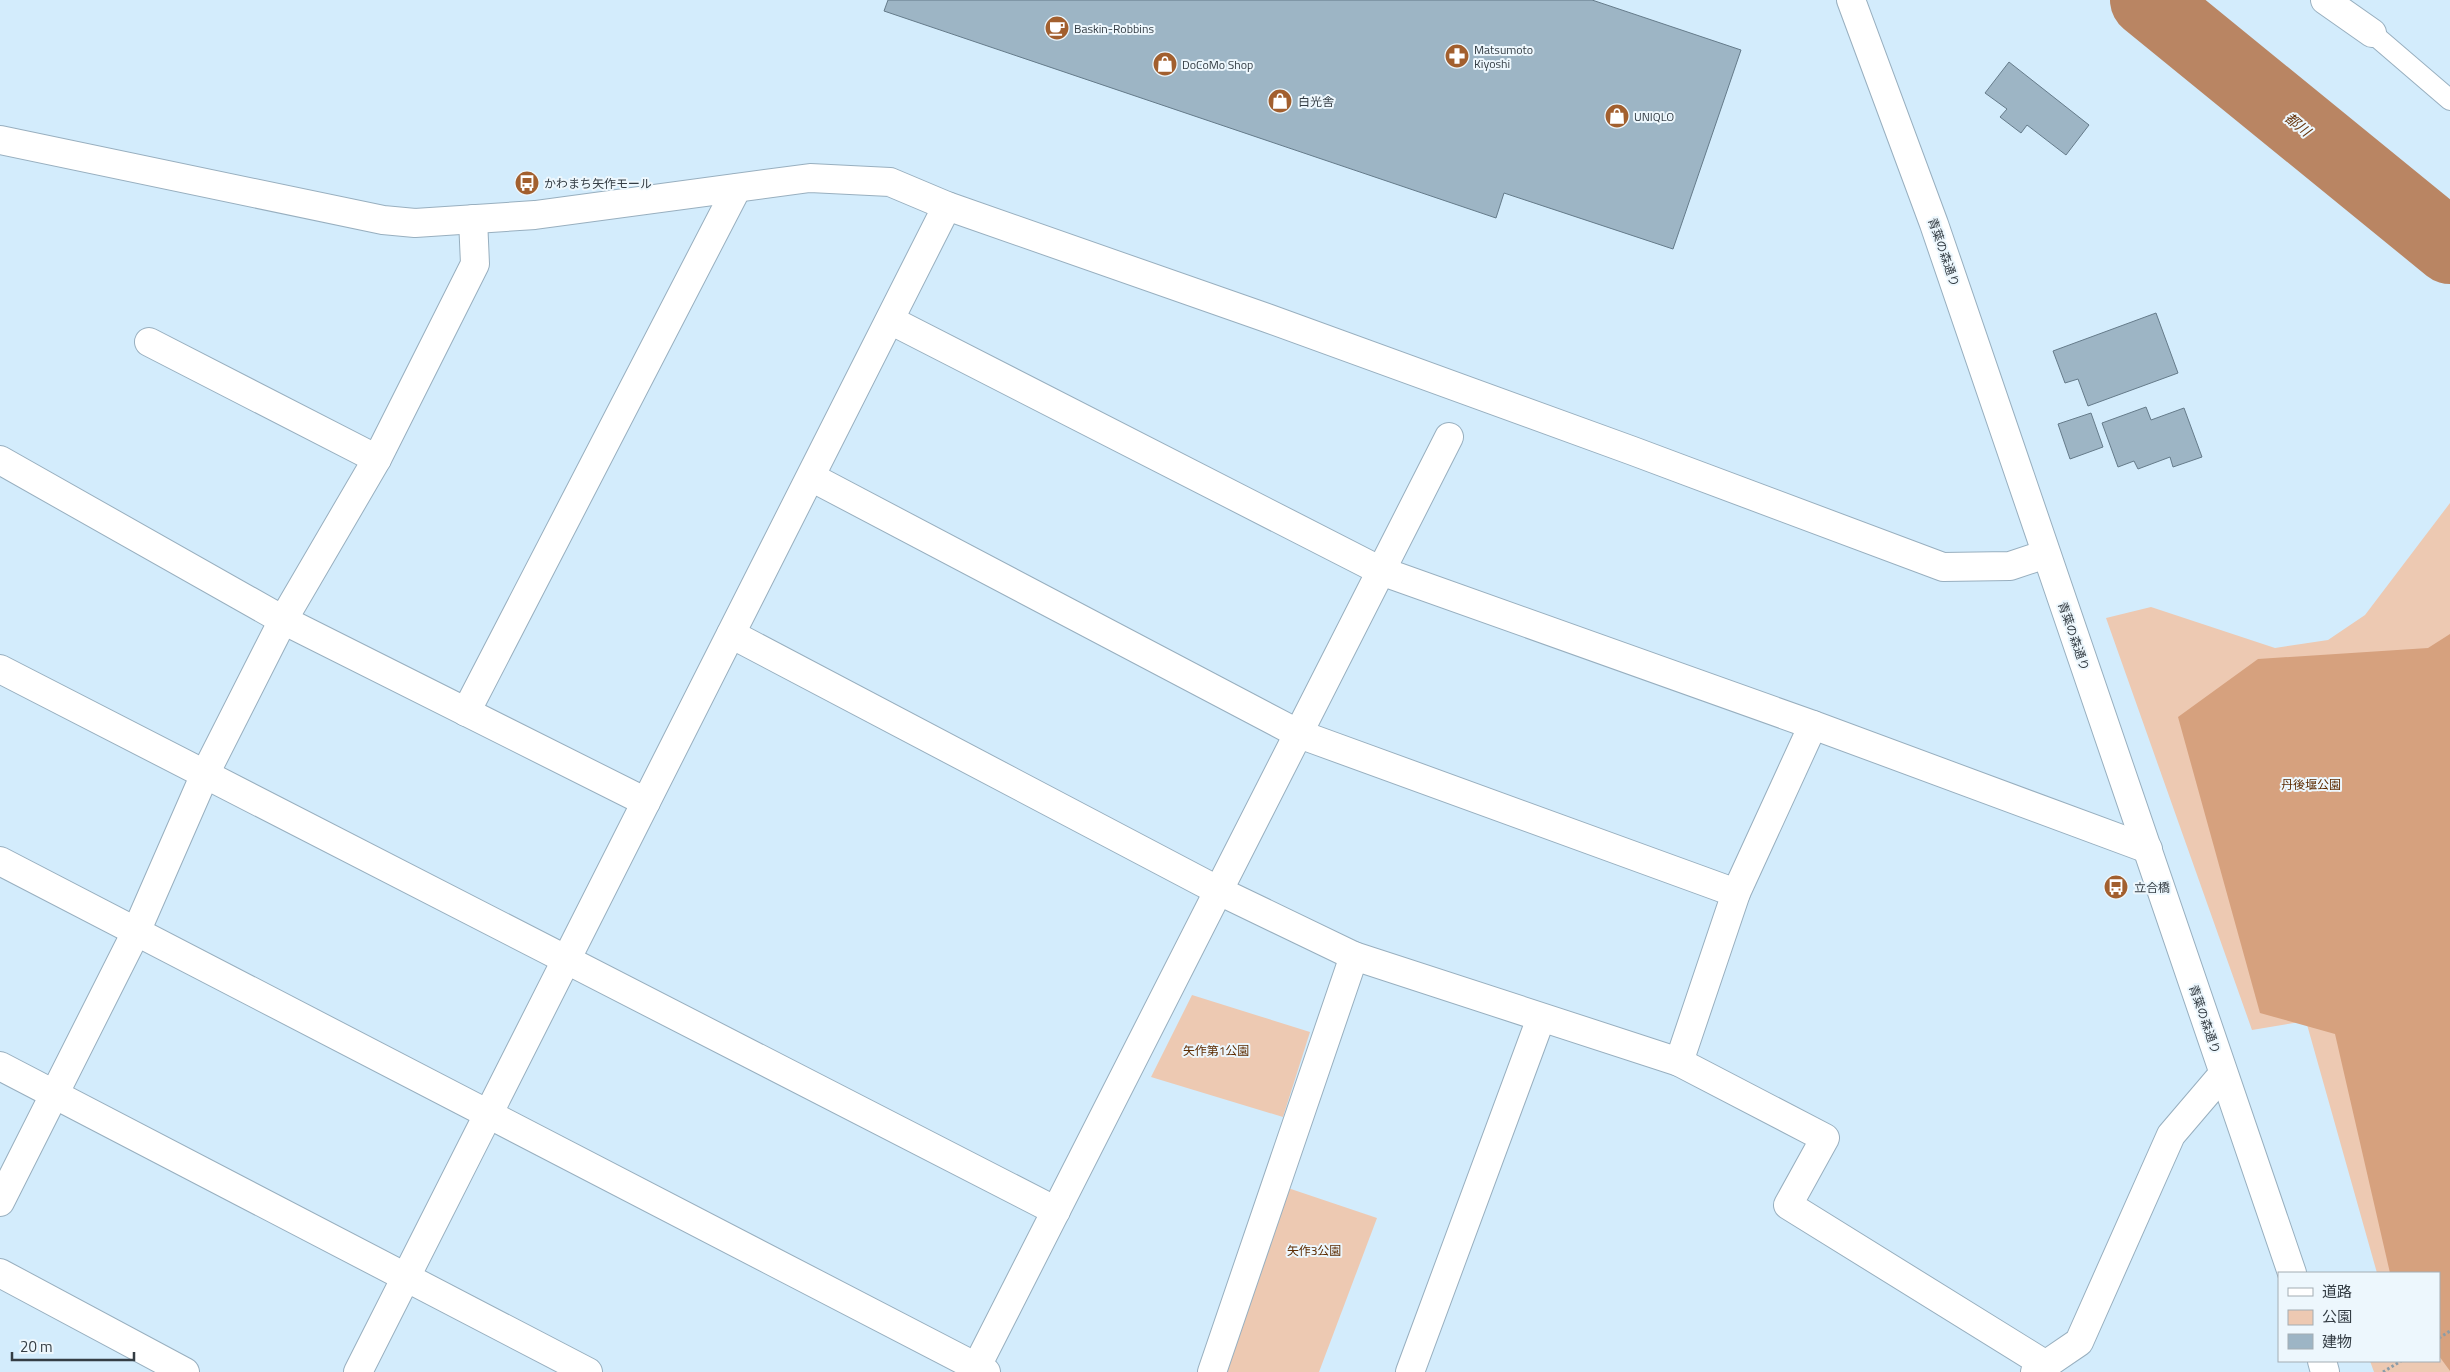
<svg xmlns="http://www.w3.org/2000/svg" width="2450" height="1372" font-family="'Titillium Web','Noto Sans JP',sans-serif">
<rect width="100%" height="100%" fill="#d3ecfc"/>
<g fill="#edc9b2">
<polygon points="2450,503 2450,1372 2374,1372 2370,1361 2439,1361 2439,1273 2377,1273 2306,1021 2252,1030 2106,618 2151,607 2275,648 2328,640 2365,615"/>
<polygon points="1192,995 1310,1032 1283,1117 1151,1077"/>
<polygon points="1285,1187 1377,1218 1319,1372 1220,1372"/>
</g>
<polygon fill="#d6a17e" points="2450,634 2450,1371 2439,1356 2439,1273 2390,1273 2335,1034 2260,1013 2178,717 2258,659 2428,648"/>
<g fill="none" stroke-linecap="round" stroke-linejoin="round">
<polyline stroke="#b98563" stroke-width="74" points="2147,0 2450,247"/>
</g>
<g fill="#9db5c5" stroke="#657b8a">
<polygon points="888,0 1592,0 1741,50 1673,249 1504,193 1496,218 884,11"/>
<polygon points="2009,62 2089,125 2066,155 2027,125 2021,133 2000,117 2007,109 1985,93"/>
<polygon points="2156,313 2178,373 2088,406 2078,379 2065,383 2053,351"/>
<polygon points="2146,407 2151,420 2184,408 2202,457 2173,467 2170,457 2138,469 2134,461 2118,467 2102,423"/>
<polygon points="2091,413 2103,447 2070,459 2058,424"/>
</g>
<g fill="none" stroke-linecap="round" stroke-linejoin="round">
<defs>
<polyline id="service" points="2372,33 2450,100"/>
<g id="minor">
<polyline points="2325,0 2372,33"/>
<polyline points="0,140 383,220 415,223 535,215 810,178 890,182 947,206 1267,318 1633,451 1943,567 2010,566 2046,554"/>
<polyline points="890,320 1381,571 1813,725 2148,849"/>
<polyline points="149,342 377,459"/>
<polyline points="0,460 283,620 646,802"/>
<polyline points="811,477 1299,734 1736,893"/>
<polyline points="731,634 1219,891 1354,956 1679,1062 1825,1138 1788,1205 2046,1365"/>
<polyline points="0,669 1056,1211"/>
<polyline points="466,712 737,188"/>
<polyline points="0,861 986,1372"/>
<polyline points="1679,1062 1736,893 1813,725"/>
<polyline points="0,1066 588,1372"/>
<polyline points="0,1202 136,932 205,774 283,620 377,459 475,264 473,219"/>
<polyline points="0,1273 185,1372"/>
<polyline points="358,1372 947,206"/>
<polyline points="974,1372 1449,437"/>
<polyline points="1212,1372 1354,956"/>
<polyline points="1410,1372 1541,1018"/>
<polyline points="2035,1372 2079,1342 2171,1135 2223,1074"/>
</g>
<g id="tertiary">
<polyline points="1851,0 1934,224 2292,1273"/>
<polyline points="2322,1361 2325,1372"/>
</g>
</defs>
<use href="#service" stroke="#98afbf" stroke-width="22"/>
<use href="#minor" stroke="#98afbf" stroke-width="30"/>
<use href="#tertiary" stroke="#98afbf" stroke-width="30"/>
<g stroke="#8a9ca8" stroke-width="3" stroke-dasharray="2.5 2.5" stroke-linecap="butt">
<polyline points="2439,1338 2450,1331"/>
<polyline points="2383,1372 2401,1361"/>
</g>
<use href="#service" stroke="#fff" stroke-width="20"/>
<use href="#minor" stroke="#fff" stroke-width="28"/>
<use href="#tertiary" stroke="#fff" stroke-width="28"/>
</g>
<defs>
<symbol id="cafe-disc" viewBox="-11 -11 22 22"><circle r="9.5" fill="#a25f2e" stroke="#edf7fd"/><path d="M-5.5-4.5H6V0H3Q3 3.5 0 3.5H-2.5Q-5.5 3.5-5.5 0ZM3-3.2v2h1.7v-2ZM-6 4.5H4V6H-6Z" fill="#fff"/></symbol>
<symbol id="pharmacy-disc" viewBox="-11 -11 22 22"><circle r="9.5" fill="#a25f2e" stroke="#edf7fd"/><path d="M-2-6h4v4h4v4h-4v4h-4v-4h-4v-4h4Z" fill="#fff"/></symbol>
<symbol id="shop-disc" viewBox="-11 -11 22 22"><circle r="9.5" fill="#a25f2e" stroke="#edf7fd"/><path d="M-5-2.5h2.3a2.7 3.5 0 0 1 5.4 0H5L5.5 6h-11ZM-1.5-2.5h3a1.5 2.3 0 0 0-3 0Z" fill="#fff"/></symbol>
<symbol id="bus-disc" viewBox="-11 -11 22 22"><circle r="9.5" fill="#a25f2e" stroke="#edf7fd"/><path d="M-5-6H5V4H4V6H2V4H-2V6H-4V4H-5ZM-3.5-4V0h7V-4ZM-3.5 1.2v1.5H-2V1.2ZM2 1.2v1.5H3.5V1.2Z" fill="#fff"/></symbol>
</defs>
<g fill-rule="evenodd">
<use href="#cafe-disc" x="1043" y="14" width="28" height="28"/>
<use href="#pharmacy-disc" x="1443" y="42" width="28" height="28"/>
<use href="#shop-disc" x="1151" y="50" width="28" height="28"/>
<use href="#shop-disc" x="1266" y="87" width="28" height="28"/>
<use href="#shop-disc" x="1603" y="102" width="28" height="28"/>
<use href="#bus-disc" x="513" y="169" width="28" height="28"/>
<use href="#bus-disc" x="2102" y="873" width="28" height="28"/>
</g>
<g text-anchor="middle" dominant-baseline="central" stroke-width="4" stroke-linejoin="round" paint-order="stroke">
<g font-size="12" fill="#343d44" stroke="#edf7fd" text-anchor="start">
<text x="1074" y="28">Baskin-Robbins</text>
<text x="1474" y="49">Matsumoto<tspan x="1474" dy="14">Kiyoshi</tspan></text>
<text x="1182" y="64">DoCoMo Shop</text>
<text x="1298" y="101">白光舎</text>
<text x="1634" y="116">UNIQLO</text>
<text x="544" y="183">かわまち矢作モール</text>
<text x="2134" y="887">立合橋</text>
</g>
<g font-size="12" fill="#343d44" stroke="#edf7fd">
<text transform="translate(1944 252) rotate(71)">青葉の森通り</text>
<text transform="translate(2074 636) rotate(71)">青葉の森通り</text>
<text transform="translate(2205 1019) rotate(71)">青葉の森通り</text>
</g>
<g font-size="12" fill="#5c2b00" stroke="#edf7fd">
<text x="2311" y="784">丹後堰公園</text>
<text x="1216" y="1050">矢作第1公園</text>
<text x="1314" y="1250">矢作3公園</text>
</g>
<g font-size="14" font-style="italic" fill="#67350d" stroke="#edf7fd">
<text transform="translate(2298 124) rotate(39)">都川</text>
</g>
</g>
<rect x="2278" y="1272" width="162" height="90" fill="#edf7fd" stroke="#a3adb3"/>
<rect x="2288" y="1288" width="25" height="8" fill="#ffffff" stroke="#a3adb3"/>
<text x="2322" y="1297" font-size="15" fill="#343d44">道路</text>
<rect x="2288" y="1310" width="25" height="15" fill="#edc9b2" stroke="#a3adb3"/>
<text x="2322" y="1322" font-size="15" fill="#343d44">公園</text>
<rect x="2288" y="1334" width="25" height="15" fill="#9db5c5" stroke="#a3adb3"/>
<text x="2322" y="1347" font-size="15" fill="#343d44">建物</text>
<path d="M12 1352v8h122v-8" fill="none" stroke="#343d44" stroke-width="2.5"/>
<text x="20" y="1352" font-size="15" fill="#343d44" stroke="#edf7fd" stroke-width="4" paint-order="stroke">20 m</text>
</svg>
